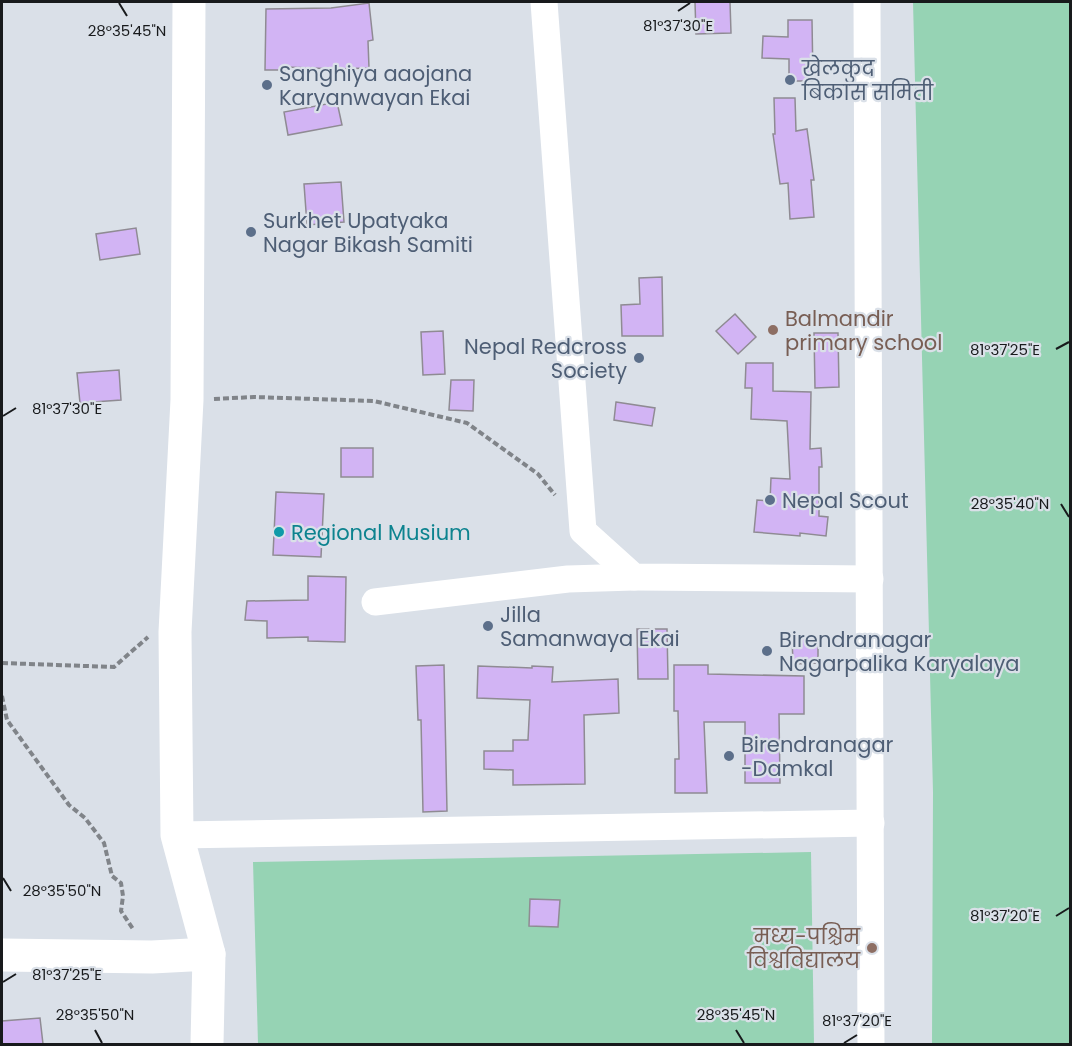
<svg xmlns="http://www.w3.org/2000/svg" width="1072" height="1046" font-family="Poppins,'Noto Sans Devanagari',sans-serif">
<rect width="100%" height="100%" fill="#dae0e8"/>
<g fill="#96d3b4">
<polygon points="913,2 1070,2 1070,1044 932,1044 933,792"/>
<polygon points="811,852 814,1044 258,1044 253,862"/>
</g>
<g fill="#d2b4f4" stroke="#8f8b93" stroke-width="1.5">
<polygon points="695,2 730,2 731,33 696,34"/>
<polygon points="369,3 373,40 368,41 369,68 336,69 286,67 286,70 265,70 266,9 331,8"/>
<polygon points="788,20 812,20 813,81 789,81 789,59 762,58 763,36 788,37"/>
<polygon points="774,98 795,98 796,131 807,129 814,180 811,180 814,217 790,219 788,183 780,184 773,134 775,134"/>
<polygon points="337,102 342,125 288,135 284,112"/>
<polygon points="341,182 344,222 307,225 304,184"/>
<polygon points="136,228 140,254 100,260 96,234"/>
<polygon points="662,277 663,336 622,336 621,305 640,304 639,278"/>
<polygon points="735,314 756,337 738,354 716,331"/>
<polygon points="443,331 445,374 423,375 421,332"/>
<polygon points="814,333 838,333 839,387 815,388"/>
<polygon points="746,363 773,363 773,391 811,392 810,449 821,448 822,467 819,467 819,516 828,517 826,536 800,533 800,536 754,532 757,500 770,501 771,478 790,479 787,421 751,419 752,388 745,388"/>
<polygon points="119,370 121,400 80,403 77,373"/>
<polygon points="451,380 474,380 473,411 449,410"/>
<polygon points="616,402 655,408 652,426 614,420"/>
<rect x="341" y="448" width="32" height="29"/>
<polygon points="276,492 324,494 321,557 273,555"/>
<polygon points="308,576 346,577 345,642 308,641 308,637 267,638 267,621 245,620 247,601 308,600"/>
<polygon points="637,629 667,629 668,679 638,679"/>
<polygon points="792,637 818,637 818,663 793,664"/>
<polygon points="444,665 447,811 423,812 421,720 418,720 416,666"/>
<polygon points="674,665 708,665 708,674 804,676 804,714 779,714 780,783 745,783 745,722 704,722 707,793 675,793 675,759 679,759 678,711 674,711"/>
<polygon points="478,666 532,668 532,666 553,667 552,682 618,679 619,713 584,715 585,784 513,785 513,770 484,769 484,751 513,751 513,740 528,740 530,700 477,698"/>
<polygon points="530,899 560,900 558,927 529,926"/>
<polygon points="40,1018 43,1044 2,1044 2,1021"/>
</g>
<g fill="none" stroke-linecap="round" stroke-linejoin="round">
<g stroke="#808489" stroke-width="4" stroke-dasharray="6 3" stroke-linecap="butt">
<polyline points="214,399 254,397 374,401 467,423 538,474 555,495"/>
<polyline points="2,663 114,667 148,637"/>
<polyline points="2,696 7,720 69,805 85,818 104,843 112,876 121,883 123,896 121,911 133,929"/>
</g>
<g stroke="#fff" stroke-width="27">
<polyline points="544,2 583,531 634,577 870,579"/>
<polyline points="867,2 871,1044"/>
<polyline points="375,602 568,579 634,577"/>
<polyline points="177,835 871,823"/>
</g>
<polyline stroke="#fff" stroke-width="33" points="189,2 187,400 175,632 177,835 209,954"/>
<polyline stroke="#fff" stroke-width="33" points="2,955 152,957 209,954 207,1044"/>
</g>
<path fill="none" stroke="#181a1c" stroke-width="2" d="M119 3 127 16M678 11 690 3M1056 349 1069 342M3 416 16 408M1061 504 1069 517M3 878 11 891M1056 916 1069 908M3 982 16 974M95 1030 102 1043M736 1030 744 1043M844 1043 857 1035"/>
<g fill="#5c6f8a" stroke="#dae0e8" stroke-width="2">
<circle cx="790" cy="80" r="6"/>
<circle cx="267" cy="85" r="6"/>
<circle cx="251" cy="232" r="6"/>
<circle cx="639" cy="358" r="6"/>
<circle cx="770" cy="500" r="6"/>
<circle cx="488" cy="626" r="6"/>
<circle cx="767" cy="651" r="6"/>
<circle cx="729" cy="756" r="6"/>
</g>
<g fill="#8d6e63" stroke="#dae0e8" stroke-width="2">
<circle cx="773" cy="330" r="6"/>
<circle cx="872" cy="948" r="6"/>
</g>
<circle fill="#0f9aa8" stroke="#dae0e8" stroke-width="2" cx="279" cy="532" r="6"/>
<g text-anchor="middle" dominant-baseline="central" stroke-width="4.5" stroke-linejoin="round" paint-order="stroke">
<g font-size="21" fill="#4e5e75" stroke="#dae0e8" text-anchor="start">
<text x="802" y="68">खेलकुद<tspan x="802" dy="24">बिकास समिती</tspan></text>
<text x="279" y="73">Sanghiya aaojana<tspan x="279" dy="24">Karyanwayan Ekai</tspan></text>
<text x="263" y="220">Surkhet Upatyaka<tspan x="263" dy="24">Nagar Bikash Samiti</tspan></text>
<text x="627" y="346" text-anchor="end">Nepal Redcross<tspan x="627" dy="24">Society</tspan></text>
<text x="782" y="500">Nepal Scout</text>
<text x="500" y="614">Jilla<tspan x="500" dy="24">Samanwaya Ekai</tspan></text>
<text x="779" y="639">Birendranagar<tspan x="779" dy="24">Nagarpalika Karyalaya</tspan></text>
<text x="741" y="744">Birendranagar<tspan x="741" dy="24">-Damkal</tspan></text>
</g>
<g font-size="21" fill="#785e54" stroke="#dae0e8" text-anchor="start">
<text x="785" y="318">Balmandir<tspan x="785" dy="24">primary school</tspan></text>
<text x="860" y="936" text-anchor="end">मध्य-पश्चिम<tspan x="860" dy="24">विश्वविद्यालय</tspan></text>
</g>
<g font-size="21" fill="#0d838f" stroke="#dae0e8" text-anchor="start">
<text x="291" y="532">Regional Musium</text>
</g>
</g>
<g font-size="15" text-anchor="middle" fill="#181a1c" stroke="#dae0e8" stroke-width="4.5" stroke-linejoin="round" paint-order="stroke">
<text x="678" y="31">81°37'30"E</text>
<text x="127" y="36">28°35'45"N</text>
<text x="1005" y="355">81°37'25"E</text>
<text x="67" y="414">81°37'30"E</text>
<text x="1010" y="509">28°35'40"N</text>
<text x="62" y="896">28°35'50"N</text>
<text x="1005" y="921">81°37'20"E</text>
<text x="67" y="980">81°37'25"E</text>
<text x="95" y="1020">28°35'50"N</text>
<text x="736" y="1020">28°35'45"N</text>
<text x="857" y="1026">81°37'20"E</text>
</g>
<rect width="1072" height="1046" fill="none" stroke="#181a1c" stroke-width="6"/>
</svg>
